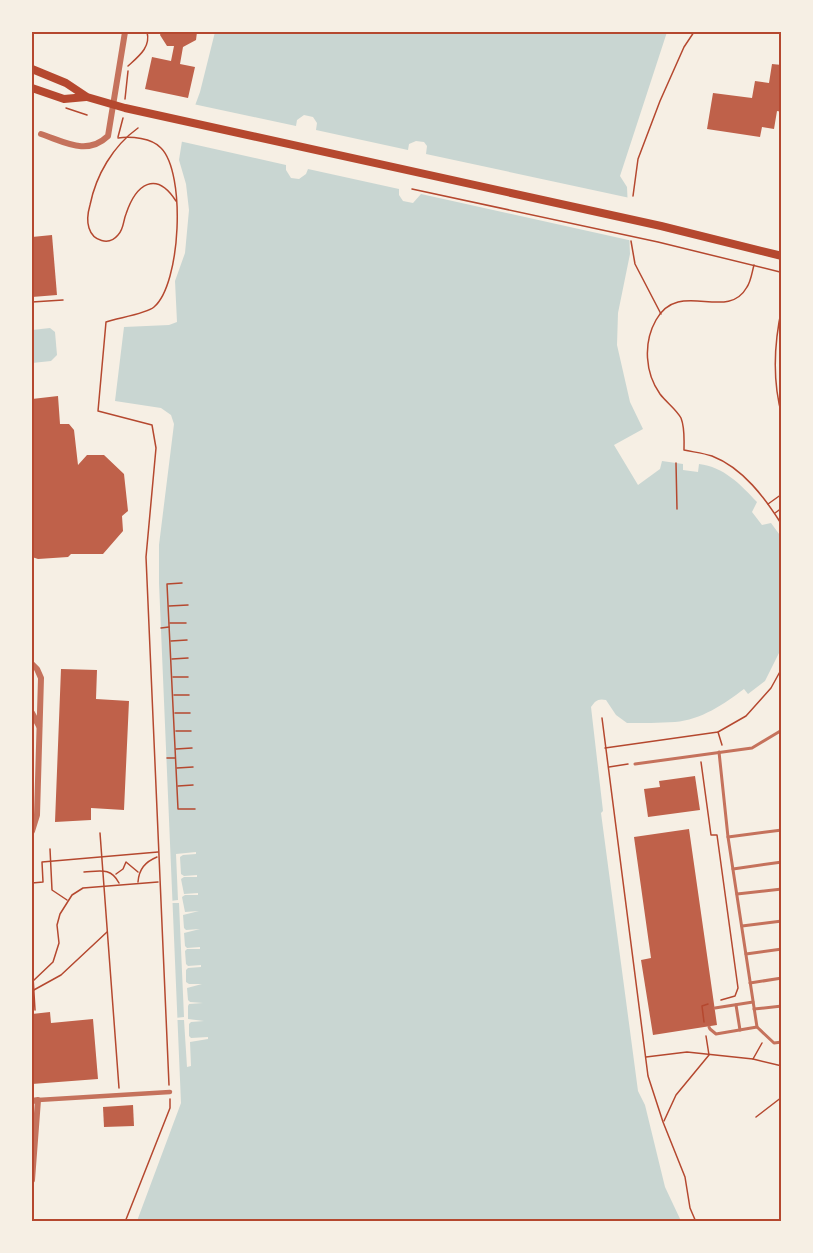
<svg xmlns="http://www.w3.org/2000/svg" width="813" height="1253" font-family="Raleway,sans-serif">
<rect width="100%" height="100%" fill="#f6efe4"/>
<g fill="#c9d6d2">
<path d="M215 32H667L620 176 627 187 630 254 618 313 617 345 630 402 643 429 614 445 638 485 660 469 662 461 683 464V470L698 472 699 464C724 467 740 484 757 502L752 512 762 525 771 523 782 538 781 649 765 681 748 694 744 689C724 704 701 720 675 722 659 723 643 723 627 723L616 715 606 700C598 698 595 701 591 707L603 811 601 813 638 1091 645 1105 665 1187 681 1221H137L181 1103 159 583V545L174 424 171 415 161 408 115 401 124 327 169 325 177 322 175 281 185 253 189 210 186 184 179 160 182 141 200 92Z"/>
<polygon points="50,328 55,332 57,355 51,361 32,363 32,330"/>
</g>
<g fill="#f6efe4">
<polygon points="193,104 296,126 297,120 304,115 313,117 317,123 316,130 408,150 409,144 416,141 424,142 427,146 426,154 630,198 633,241 421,194 413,203 403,201 399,195 399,189 308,169 306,174 299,179 291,178 286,170 286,165 179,141"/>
<polygon points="196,852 196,854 183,855 180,857 181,874 184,876 197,875 197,877 184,877 181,879 184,894 198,893 198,895 185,895 182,897 185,912 199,911 183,915 184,928 186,930 200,929 184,933 185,946 187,948 200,947 200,949 187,949 185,951 186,964 188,966 201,965 201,967 188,968 186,970 186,982 189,984 202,984 187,988 188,1000 190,1002 203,1003 189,1004 188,1006 188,1019 204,1021 191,1022 189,1024 189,1036 191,1038 208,1037 208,1039 190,1042 191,1066 187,1067 184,1020 175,1020 175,1018 184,1017 179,903 171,903 170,901 178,900 176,854"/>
</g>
<g fill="#bf614a">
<polygon points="161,32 197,32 196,40 183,47 180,64 195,67 188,98 145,89 152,57 171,61 174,46 167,46 160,35"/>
<polygon points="772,64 782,65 782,112 777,111 774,129 762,127 760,137 707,129 713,93 752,98 755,81 769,83"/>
<polygon points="52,235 57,295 32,297 32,237"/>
<polygon points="58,396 60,424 69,424 74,430 78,465 87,455 104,455 124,474 128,511 122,516 123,531 103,554 71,554 68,557 38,559 32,557 32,399"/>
<polygon points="61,669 97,670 96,699 129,701 124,810 91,808 91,820 55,822"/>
<polygon points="695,776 700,810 648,817 644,789 660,787 659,781"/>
<polygon points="689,829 717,1025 653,1035 641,960 651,958 634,837"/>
<polygon points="50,1012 51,1023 93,1019 98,1079 32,1084 32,1014"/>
<polygon points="133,1105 134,1126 104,1127 103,1107"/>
</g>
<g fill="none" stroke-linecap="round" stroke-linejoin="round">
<g stroke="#b5482f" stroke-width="1.5">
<path d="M128 66C139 56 151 47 147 32"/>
<polyline points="125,99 128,71"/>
<polyline points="66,108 87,115"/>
<path d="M138 128C113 146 96 175 90 205 88 212 87 222 89 228 93 241 109 246 118 235 124 229 123 221 126 214 136 184 156 170 176 201"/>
<polyline points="118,137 123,118"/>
<path d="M118 138C131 136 152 138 161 148 186 173 181 284 154 307 146 314 117 318 106 322L98 411 152 425 156 448 146 557 169 1085"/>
<polyline points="412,189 658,242 780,272 782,274"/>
<polyline points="633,196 638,159 660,101 684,47 694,32"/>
<polyline points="631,241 635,264 661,314"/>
<path d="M754 265C752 272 751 281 747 287 727 323 679 278 656 320 643 343 645 373 660 394 666 402 676 409 681 418 685 428 684 439 684 450 693 452 703 453 712 456 743 468 765 498 782 525"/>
<polyline points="32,302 63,300"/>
<path d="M782 307C774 343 772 380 782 416"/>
<polyline points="676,463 677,509"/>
<polyline points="768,504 782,494"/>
<polyline points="775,513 782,508"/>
<polyline points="182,583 167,584 178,809 195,809"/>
<polyline points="169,606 188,605"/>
<polyline points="170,623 186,623"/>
<polyline points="161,628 169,627"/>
<polyline points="171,641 187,640"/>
<polyline points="172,659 188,658"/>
<polyline points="173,677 188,677"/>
<polyline points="174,695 189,695"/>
<polyline points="175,713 190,713"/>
<polyline points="602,718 648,1076 663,1122 685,1177 690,1208 696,1222"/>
<polyline points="176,731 191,731"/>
<polyline points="718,732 722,745"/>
<polyline points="605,748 718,732 746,716 771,688 782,668"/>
<polyline points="176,749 192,748"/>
<polyline points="167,758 175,758"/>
<polyline points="701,762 711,835 717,835 738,988 735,996 721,1000"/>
<polyline points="609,767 628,764"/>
<polyline points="177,768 193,767"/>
<polyline points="178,786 193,785"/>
<polyline points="100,833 119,1088"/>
<polyline points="50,849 52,890 67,900"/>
<path d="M84 872C100 871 111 867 119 883"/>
<polyline points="116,874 123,869 126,862 138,872"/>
<path d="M138 882C139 869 145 862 157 857"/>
<polyline points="32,883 43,882 42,862 158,852"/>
<polyline points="32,960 35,1010"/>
<polyline points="33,981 53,962 59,943 57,925 60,914 72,895 83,888 158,882"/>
<polyline points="32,991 61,975 107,932"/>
<polyline points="704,1022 702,1006 708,1004"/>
<polyline points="646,1057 687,1052 753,1059 782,1066"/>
<polyline points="753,1059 762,1043"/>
<polyline points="756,1117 782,1097"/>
<polyline points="664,1121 676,1095 709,1055 706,1036"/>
<polyline points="125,1222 170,1108 170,1099"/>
</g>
<g stroke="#c5725c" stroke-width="3">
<polyline points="719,752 728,837 757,1027 774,1043 782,1042"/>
<polyline points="635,764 752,748 782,730"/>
<polyline points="728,837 782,830"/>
<polyline points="733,869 782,862"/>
<polyline points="737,894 782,889"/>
<polyline points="742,926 782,921"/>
<polyline points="746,954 782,949"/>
<polyline points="750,983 782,978"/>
<polyline points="736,1005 740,1030"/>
<polyline points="715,1008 753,1002"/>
<polyline points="754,1009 782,1006"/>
<polyline points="709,1027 710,1029 716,1034 757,1027"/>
</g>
<polyline stroke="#c5725c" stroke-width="4.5" points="38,1100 170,1092"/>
<g stroke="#c5725c" stroke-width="6">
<path d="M41 134C65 142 87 156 108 136L125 32"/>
<polyline points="32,664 37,669 41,678 37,815 32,831"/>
<polyline points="32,713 39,726"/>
<polyline points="32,1101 38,1100 32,1180"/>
</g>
<g stroke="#b5482f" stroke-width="8">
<polyline points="32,69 66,83 87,97 125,108 661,226 782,256"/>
<polyline points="32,88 64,99 86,97"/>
</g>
</g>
<rect width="813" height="1253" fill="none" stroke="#f6efe4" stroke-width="66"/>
<rect x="33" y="33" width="747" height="1187" fill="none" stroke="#b5482f" stroke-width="2"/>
</svg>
